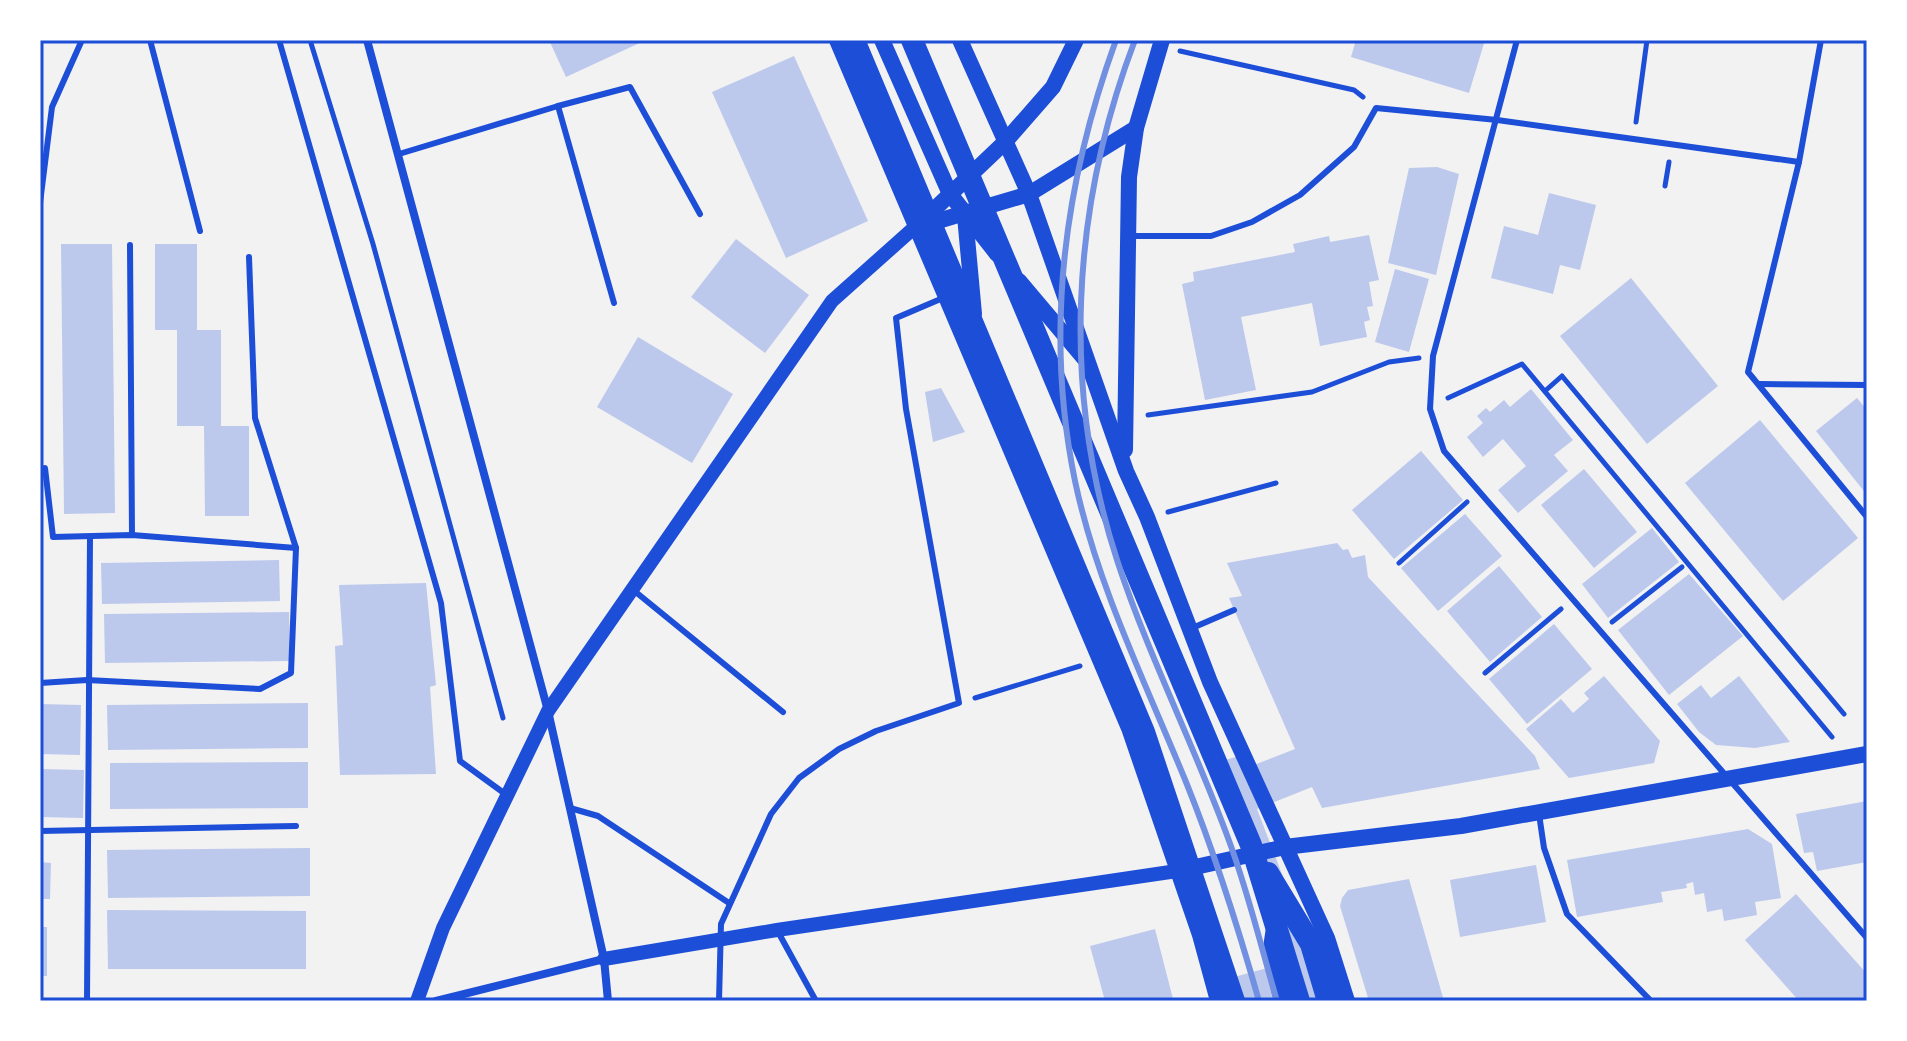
<svg xmlns="http://www.w3.org/2000/svg" width="1907" height="1041" font-family="'Golos Text',sans-serif">
<rect width="100%" height="100%" fill="#f2f2f2"/>
<g fill="#bdc9ec">
<polygon points="549,40 646,40 566,77"/>
<polygon points="1356,40 1485,40 1469,93 1351,57"/>
<polygon points="794,56 868,221 786,258 712,92"/>
<polygon points="1437,167 1459,174 1436,275 1388,263 1409,168"/>
<polygon points="1549,193 1596,205 1580,270 1560,265 1553,294 1491,278 1504,226 1538,235"/>
<polygon points="1369,235 1379,280 1369,282 1373,306 1367,307 1370,320 1364,322 1367,337 1320,346 1312,303 1241,317 1256,390 1205,400 1182,284 1194,281 1193,272 1295,252 1293,244 1329,236 1330,242"/>
<polygon points="736,239 809,295 765,353 691,297"/>
<polygon points="61,244 112,244 115,513 64,514"/>
<polygon points="155,244 197,244 197,330 221,330 221,426 249,426 249,516 205,516 204,426 177,426 177,330 155,330"/>
<polygon points="1395,269 1429,279 1409,352 1375,342"/>
<polygon points="1631,278 1718,386 1647,444 1560,336"/>
<polygon points="638,337 733,394 692,463 597,407"/>
<polygon points="941,388 965,432 933,442 925,392"/>
<polygon points="1531,389 1573,440 1554,455 1568,471 1518,513 1498,490 1526,466 1503,439 1483,457 1467,437 1483,423 1477,416 1486,408 1490,412 1504,400 1510,407"/>
<polygon points="1857,398 1867,410 1867,495 1816,431"/>
<polygon points="1760,420 1858,538 1783,601 1685,483"/>
<polygon points="1421,451 1463,500 1394,559 1352,510"/>
<polygon points="1584,469 1637,532 1594,568 1541,505"/>
<polygon points="1465,514 1502,556 1438,611 1401,568"/>
<polygon points="1652,528 1679,562 1608,618 1582,584"/>
<polygon points="1337,543 1343,550 1348,549 1352,558 1365,555 1368,577 1535,756 1540,769 1322,808 1312,787 1257,809 1282,874 1318,1001 1232,1001 1234,977 1279,965 1214,763 1243,755 1254,765 1295,749 1229,598 1242,596 1227,563"/>
<polygon points="279,560 280,601 102,604 101,563"/>
<polygon points="1499,566 1542,617 1490,662 1447,611"/>
<polygon points="1689,574 1743,636 1669,695 1618,630"/>
<polygon points="426,583 436,685 430,687 436,774 340,775 335,646 343,645 339,585"/>
<polygon points="289,612 290,661 105,663 104,614"/>
<polygon points="1554,624 1592,669 1527,724 1489,679"/>
<polygon points="1604,676 1660,741 1654,763 1569,778 1526,729 1561,699 1573,713 1589,699 1584,693"/>
<polygon points="1739,676 1790,742 1755,748 1716,745 1699,732 1677,704 1701,685 1711,698"/>
<polygon points="308,703 308,748 108,750 107,705"/>
<polygon points="40,704 81,705 80,755 40,754"/>
<polygon points="308,762 308,808 110,809 110,763"/>
<polygon points="40,769 84,770 83,818 40,817"/>
<polygon points="1867,801 1867,862 1817,871 1813,852 1804,853 1796,814"/>
<polygon points="1748,829 1772,844 1781,898 1755,902 1757,915 1724,921 1722,909 1707,912 1704,893 1695,895 1693,882 1686,884 1687,888 1661,892 1663,902 1577,917 1567,860"/>
<polygon points="310,848 310,896 108,898 107,850"/>
<polygon points="40,862 51,863 50,899 40,899"/>
<polygon points="1536,865 1546,922 1460,937 1450,880"/>
<polygon points="1409,879 1444,1001 1369,1001 1340,906 1342,898 1348,890"/>
<polygon points="1796,894 1867,974 1867,1001 1799,1001 1745,940"/>
<polygon points="107,910 306,911 306,969 108,969"/>
<rect x="40" y="927" width="7" height="49"/>
<polygon points="1155,929 1173,999 1105,1001 1090,946"/>
</g>
<g fill="none" stroke-linecap="round" stroke-linejoin="round">
<g stroke="#1d4ed8" stroke-width="5">
<polyline points="310,40 373,244 503,718"/>
<polyline points="1180,51 1354,90 1363,97"/>
<polyline points="1636,122 1647,40"/>
<polyline points="1665,186 1669,162"/>
<polyline points="1545,391 1562,376 1844,714"/>
<polyline points="1448,398 1522,364 1832,737"/>
<polyline points="1148,415 1312,392 1389,362 1419,358"/>
<polyline points="1168,512 1276,483"/>
<polyline points="1399,563 1467,502"/>
<polyline points="1612,622 1682,567"/>
<polyline points="1485,673 1561,609"/>
<polyline points="975,698 1080,666"/>
</g>
<g stroke="#1d4ed8" stroke-width="6">
<polyline points="150,40 200,231"/>
<polyline points="279,40 441,603 460,761 508,796"/>
<polyline points="1517,40 1433,356 1430,409 1444,451 1867,938"/>
<polyline points="1821,40 1799,162 1748,372 1867,517"/>
<polyline points="558,106 630,87 700,214"/>
<polyline points="399,154 558,106 614,303"/>
<polyline points="40,203 52,107 82,40"/>
<polyline points="1130,236 1211,236 1252,222 1300,195 1354,147 1376,108 1497,120 1799,162"/>
<polyline points="130,245 132,535"/>
<polyline points="1759,384 1867,385"/>
<polyline points="45,468 53,537 132,535 296,548"/>
<polyline points="632,589 783,712"/>
<polyline points="1190,629 1234,610"/>
<polyline points="40,683 87,680 260,689 291,673 296,548 255,418 249,257"/>
<polyline points="570,808 598,816 729,903"/>
<polyline points="1539,814 1544,848 1567,914 1651,1001"/>
<polyline points="40,831 296,826"/>
<polyline points="777,930 816,1001"/>
<polyline points="87,1001 90,537"/>
<polyline points="719,1001 721,924 771,814 799,778 839,749 876,731 959,703 906,409 896,318 943,298"/>
</g>
<g stroke="#1d4ed8" stroke-width="8">
<polyline points="367,40 548,711 604,959 608,1001"/>
<polyline points="436,1001 604,959"/>
</g>
<g stroke="#1d4ed8" stroke-width="14">
<polyline points="604,959 777,930 1177,871"/>
<polyline points="417,1001 443,928 548,711 832,301 915,227"/>
</g>
<g stroke="#1d4ed8" stroke-width="16">
<polyline points="837,40 1129,728 1200,935 1218,1001"/>
<polyline points="882,40 950,194 997,254"/>
<polyline points="960,40 1029,194 1126,471 1147,517 1210,682 1327,938 1347,1001"/>
<polyline points="965,216 974,314"/>
<polyline points="922,221 1004,143 1053,87 1076,40"/>
<polyline points="921,226 1029,194 1136,128"/>
<polyline points="1019,281 1084,358"/>
<polyline points="1125,450 1129,177 1136,128 1162,40"/>
<polyline points="1182,870 1285,847 1461,826 1867,754"/>
<polyline points="1274,928 1270,954 1282,1001"/>
</g>
<g stroke="#1d4ed8" stroke-width="22">
<polyline points="854,40 1144,732 1234,1001"/>
<polyline points="912,40 1251,845 1299,1001"/>
<polyline points="1268,873 1311,944 1328,1001"/>
</g>
<g stroke="#7290e2" stroke-width="6">
<path d="M1116 40C1064 183 1044 330 1075 481 1097 585 1146 684 1186 782 1215 854 1238 927 1259 1001"/>
<path d="M1135 40C1071 208 1061 391 1118 563 1149 657 1194 745 1228 838 1248 891 1261 947 1277 1001"/>
</g>
</g>
<rect width="1907" height="1041" fill="none" stroke="#ffffff" stroke-width="84"/>
<rect x="42" y="42" width="1823" height="957" fill="none" stroke="#1d4ed8" stroke-width="3"/>
</svg>
